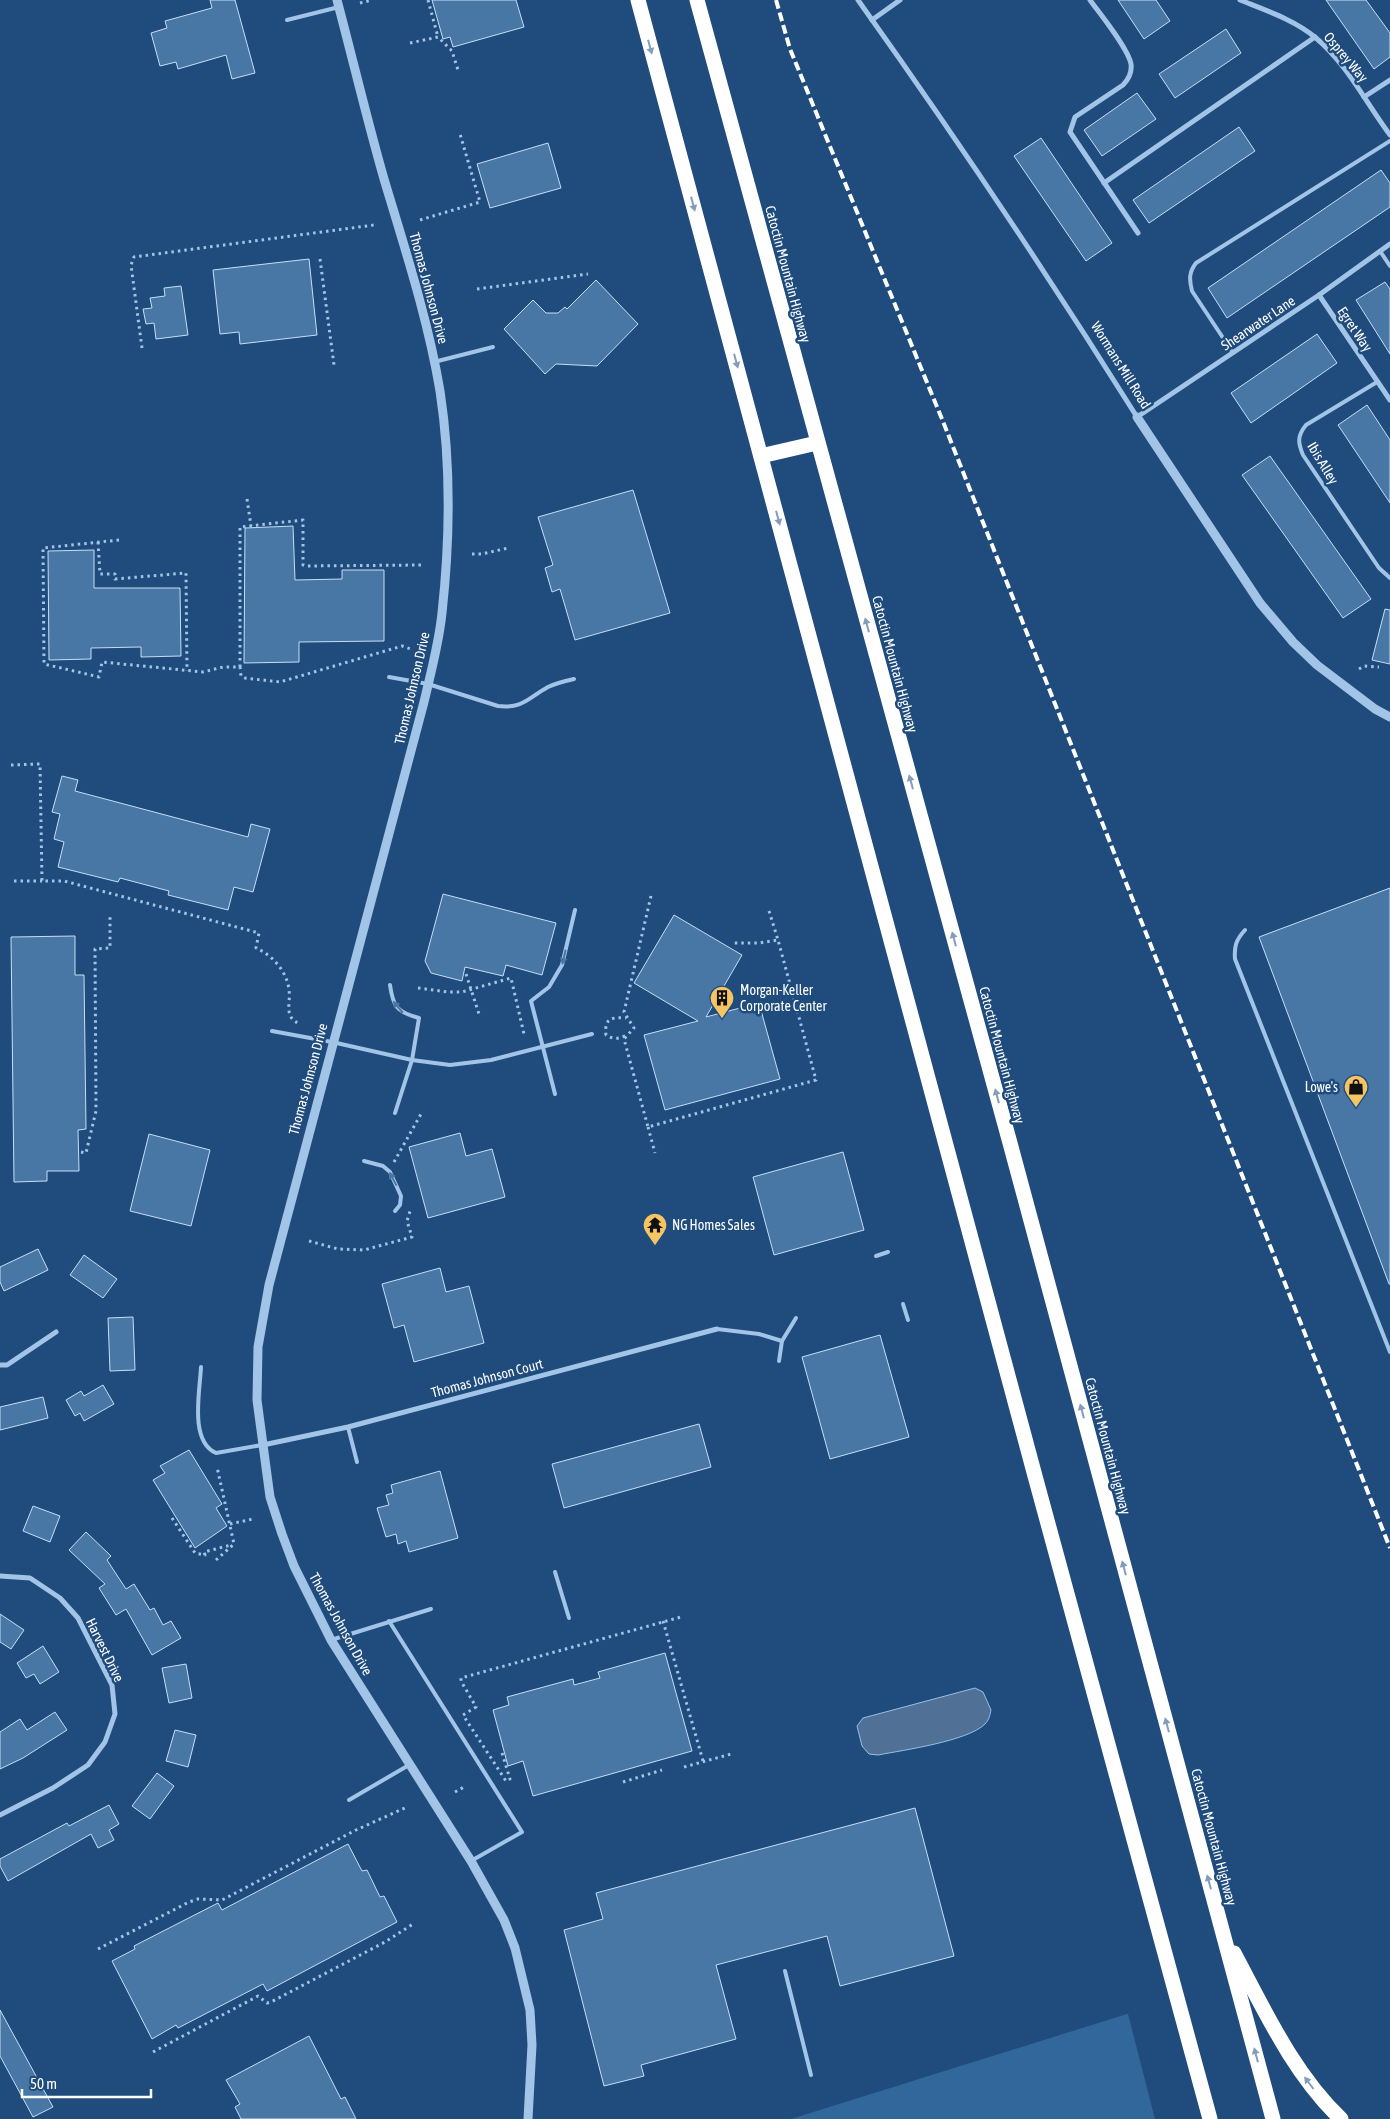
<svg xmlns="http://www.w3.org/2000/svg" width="1390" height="2119" font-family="'Asap Condensed',sans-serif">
<rect width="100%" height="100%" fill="#1f4c7d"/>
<polygon fill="#32679b" points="1128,2014 1155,2119 791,2119 1127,2014"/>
<path fill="#507195" stroke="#96c0e8" d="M975 1688 983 1692 991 1710C990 1715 989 1720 985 1724 968 1741 904 1750 878 1755L869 1754 862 1746 857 1726 863 1718Z"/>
<g fill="#4877a6" stroke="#c6def5">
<polygon points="210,0 235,0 255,73 232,79 226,55 178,69 176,62 160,66 151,33 167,28 165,21 212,8"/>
<polygon points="432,0 516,0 524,27 453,47 450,37 443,39"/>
<polygon points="1118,0 1156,0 1170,21 1144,39"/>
<polygon points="1326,0 1366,0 1390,33 1390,57 1374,69"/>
<polygon points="1226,29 1241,53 1175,98 1159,74"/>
<polygon points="1137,93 1156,119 1102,156 1084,130"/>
<polygon points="1239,127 1255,151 1149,223 1133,200"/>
<polygon points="1041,138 1112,243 1086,261 1014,156"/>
<polygon points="548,143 561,188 490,208 477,164"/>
<polygon points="1381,170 1390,183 1390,207 1227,318 1208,288"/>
<polygon points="309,259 317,335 240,344 239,332 220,334 213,270"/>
<polygon points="596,280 638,324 597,366 556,364 545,374 504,329 533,300 546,313 558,313 565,307 567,309"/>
<polygon points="1385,282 1390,289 1390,354 1356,300"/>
<polygon points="181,286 188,335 156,339 154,323 146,324 143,309 152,308 150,298 165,296 164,288"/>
<polygon points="1317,334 1337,363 1251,423 1231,393"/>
<polygon points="1367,405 1390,440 1390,503 1338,425"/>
<polygon points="1270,456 1371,599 1343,618 1242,475"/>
<polygon points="633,490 670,613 575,640 560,589 552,592 545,568 553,565 538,517"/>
<polygon points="293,526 295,580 342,579 342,570 384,570 384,641 299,642 299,662 244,663 245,528"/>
<polygon points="94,550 94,588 180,588 181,656 141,657 141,647 91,648 91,659 49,660 48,551"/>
<polygon points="1385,609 1390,610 1390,664 1372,660"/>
<polygon points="62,776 78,780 75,791 248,837 251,824 270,829 253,892 234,887 228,910 168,895 169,891 120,878 118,882 58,867 64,842 54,839 60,814 52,812"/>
<polygon points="1390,888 1390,1284 1389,1284 1259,937"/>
<polygon points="443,894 556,923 542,975 506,965 503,976 465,967 462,981 431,973 425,961"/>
<polygon points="674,915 742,955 706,1017 759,1003 780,1079 665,1110 644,1035 698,1021 634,983"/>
<polygon points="75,936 75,975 84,975 86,1129 78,1130 79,1171 47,1171 47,1181 14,1182 11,937"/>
<polygon points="460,1133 466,1156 492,1149 505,1197 428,1218 409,1147"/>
<polygon points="149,1134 210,1150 191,1226 130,1211"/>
<polygon points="843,1152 864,1230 774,1255 753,1177"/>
<polygon points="38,1249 48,1270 4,1291 0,1282 0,1267"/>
<polygon points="84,1255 117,1279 103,1298 70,1275"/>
<polygon points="440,1268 446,1292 469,1286 484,1343 414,1362 404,1325 394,1328 382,1284"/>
<polygon points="133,1317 135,1370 110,1371 108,1318"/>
<polygon points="880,1335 909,1437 830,1459 802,1357"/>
<polygon points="103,1385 114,1404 84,1421 80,1413 75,1416 66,1400 81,1391 84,1396"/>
<polygon points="43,1397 48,1418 0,1430 0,1407"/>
<polygon points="699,1424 711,1467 564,1508 552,1464"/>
<polygon points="189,1450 222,1504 216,1508 227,1526 195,1548 153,1480 165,1473 160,1466"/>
<polygon points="440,1471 458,1538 409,1552 406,1541 398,1544 396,1534 386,1537 377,1508 389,1505 386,1495 393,1493 391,1485"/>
<polygon points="33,1506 60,1516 50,1542 23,1531"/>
<polygon points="86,1532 111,1556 107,1560 126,1589 134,1584 150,1610 154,1608 163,1625 171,1621 181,1638 152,1655 126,1609 116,1615 99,1588 105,1584 69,1550"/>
<polygon points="0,1614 24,1630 11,1649 0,1642"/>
<polygon points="43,1646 59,1672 40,1684 34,1674 26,1678 17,1663"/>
<polygon points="665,1653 692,1751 533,1796 523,1761 508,1766 493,1710 509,1705 507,1697 573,1679 574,1685 600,1678 598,1672"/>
<polygon points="186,1664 192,1698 169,1703 162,1668"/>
<polygon points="55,1712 67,1730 23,1758 0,1769 0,1732 20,1719 27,1730"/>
<polygon points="175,1730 196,1735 188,1767 166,1761"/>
<polygon points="157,1773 174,1786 150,1819 132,1806"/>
<polygon points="109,1805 119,1824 109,1830 114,1840 98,1848 91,1834 8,1881 0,1866 0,1859 67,1823 69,1826"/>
<polygon points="915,1808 954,1956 840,1986 827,1936 716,1965 736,2039 641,2065 644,2076 604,2086 564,1930 603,1919 596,1893"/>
<polygon points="348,1844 362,1871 367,1870 380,1897 384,1896 397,1922 267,1991 263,1984 178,2028 176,2025 152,2039 112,1961 135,1949 134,1946 218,1903 222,1910"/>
<polygon points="0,2010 53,2107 33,2117 0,2056"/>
<polygon points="309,2036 341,2099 345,2097 356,2119 241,2119 235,2107 240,2104 226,2080"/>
</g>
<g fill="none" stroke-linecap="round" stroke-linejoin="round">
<g stroke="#a2c4e7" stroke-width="3" stroke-dasharray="2.5 4" stroke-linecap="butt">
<polyline points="428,0 438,37"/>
<polyline points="360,3 372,0"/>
<polyline points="410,43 438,37 452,51 458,70"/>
<polyline points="420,220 480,202 460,134"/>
<polyline points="320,259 334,365"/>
<polyline points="477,289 588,274"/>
<polyline points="142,348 131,265 134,257 374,225"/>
<polyline points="247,499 251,526"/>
<polyline points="119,540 43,548 44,664 99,677 102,662 203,672 223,667 240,667 241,676 245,678 280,682 402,646 411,649"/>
<polyline points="98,542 100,574 115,574 115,579 186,573 187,671"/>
<polyline points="472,554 482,554 508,548"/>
<polyline points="240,667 240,527 303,520 303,565 306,566 422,565"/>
<polyline points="1359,669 1364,666 1379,667"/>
<path d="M11 765 40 764 42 881H64L259 933 256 948C272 955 287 971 289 990 291 1004 283 1017 300 1024"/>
<polyline points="14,881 42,881"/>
<polyline points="651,896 624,1012 634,1028 624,1039 648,1127 816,1080 778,940 759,943 734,943"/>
<polyline points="769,911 778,940"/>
<polyline points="466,974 479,1014"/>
<polyline points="418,988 448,992 462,992 511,978 524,1034"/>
<path d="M625 1036C618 1039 612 1039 606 1035 604 1018 612 1017 626 1018"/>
<polyline points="648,1127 655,1153"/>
<polyline points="81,1152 86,1153 96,1111 95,949 110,948 110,917"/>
<polyline points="394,1162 421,1114"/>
<polyline points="309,1241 338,1249 364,1250 412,1237 407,1221 411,1208"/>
<polyline points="172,1518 195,1553 205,1555 204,1552 231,1545"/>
<polyline points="230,1524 253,1519"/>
<polyline points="216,1560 234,1544 217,1467"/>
<polyline points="663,1621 703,1761"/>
<polyline points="502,1753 510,1779 506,1781 463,1715 476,1707 461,1681 461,1678 681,1617"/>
<polyline points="684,1767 731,1754"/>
<polyline points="623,1782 662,1770"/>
<polyline points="455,1792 464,1787"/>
<polyline points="98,1949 189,1902 198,1899 222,1900 356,1830 407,1807"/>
<polyline points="153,2052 258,1996 267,2003 271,2002 385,1942 413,1924"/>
</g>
<g stroke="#a2c4e7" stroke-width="4">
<polyline points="287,20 339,7"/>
<polyline points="1380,251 1390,266"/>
<path d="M1233 353 1192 291C1189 279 1189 272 1196 263L1390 141"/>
<polyline points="434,362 493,347"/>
<path d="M1377 382 1306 425C1297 436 1298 443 1303 455L1379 568 1390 578"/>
<path d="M389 677 428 684 498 706C523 709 528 698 548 687 556 683 565 681 574 679"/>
<path d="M1245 930C1236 940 1234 946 1235 959L1390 1352"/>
<path d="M390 985C393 1007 397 1012 419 1018L412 1060 395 1113"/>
<polyline points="272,1031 332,1042 412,1060 450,1065 491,1060 592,1034"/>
<polyline points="555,1094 531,1001 549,987 562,965 575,910"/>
<polyline points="364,1161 383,1166 390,1172 401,1196 400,1205 395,1211"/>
<polyline points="876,1256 888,1252"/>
<polyline points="903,1304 908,1320"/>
<polyline points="717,1329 759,1334 782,1341"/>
<polyline points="779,1361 782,1341 796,1318"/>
<path d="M201 1367C200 1391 189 1441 216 1453L262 1445"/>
<polyline points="348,1427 357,1462"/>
<polyline points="555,1572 569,1618"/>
<polyline points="389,1621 522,1832 471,1861"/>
<polyline points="331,1640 431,1609"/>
<polyline points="349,1800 409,1765"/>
<polyline points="785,1971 811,2075"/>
</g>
<g stroke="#a2c4e7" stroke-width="5">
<path d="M858 0C955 136 1048 275 1137 417L1319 295 1390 244"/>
<path d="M1090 0C1100 14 1128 48 1131 64 1132 72 1129 79 1123 85L1075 117 1070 132 1138 233"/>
<path d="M1240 0C1265 10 1295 20 1316 38 1347 64 1366 103 1390 135"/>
<polyline points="872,20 900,0"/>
<polyline points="1364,97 1390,80"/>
<polyline points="1104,183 1315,37"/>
<polyline points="1319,295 1390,400"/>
<polyline points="0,1365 7,1365 56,1332"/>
<polyline points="263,1445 348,1427 717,1329"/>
<polyline points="0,1576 30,1578 60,1598 78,1618 112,1685 115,1714 105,1742 88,1765 53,1788 0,1815"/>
</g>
<g stroke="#a2c4e7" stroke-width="9">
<path d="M337 0C353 60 367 120 384 179 405 249 428 319 440 391 451 463 450 540 442 613 439 643 431 672 424 702L269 1285 258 1347 257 1400 270 1497 282 1534 294 1566 331 1640 471 1861 504 1920 515 1948 530 2010 532 2045 528 2119"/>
<polyline points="1137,417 1260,603 1293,642 1317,665 1375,709 1390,717"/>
</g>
<g stroke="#fff" stroke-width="15">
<polyline points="638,0 1035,1476 1210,2119"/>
<polyline points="697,0 1010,1143 1273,2119"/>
<polyline points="761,456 817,443"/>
<path d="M1234 1953C1265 2011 1293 2073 1341 2119"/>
</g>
<polyline stroke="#fff" stroke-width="4" stroke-dasharray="9 4" stroke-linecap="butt" points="776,0 790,49 942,419 1390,1548"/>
</g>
<defs><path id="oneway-solid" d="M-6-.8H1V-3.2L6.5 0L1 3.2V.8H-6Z" transform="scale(1.25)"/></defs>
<g fill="#849db8">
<use href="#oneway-solid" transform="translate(650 47) rotate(75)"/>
<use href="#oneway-solid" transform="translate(693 204) rotate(75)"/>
<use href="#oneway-solid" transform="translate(736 361) rotate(75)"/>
<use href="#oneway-solid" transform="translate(778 518) rotate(75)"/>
<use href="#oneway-solid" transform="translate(867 625) rotate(-105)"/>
<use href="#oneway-solid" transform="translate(911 782) rotate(-105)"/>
<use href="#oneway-solid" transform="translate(954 939) rotate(-105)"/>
<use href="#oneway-solid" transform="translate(997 1096) rotate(-105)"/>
<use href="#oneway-solid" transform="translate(1082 1411) rotate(-105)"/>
<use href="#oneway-solid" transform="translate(1124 1568) rotate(-105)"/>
<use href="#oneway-solid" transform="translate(1167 1725) rotate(-105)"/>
<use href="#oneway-solid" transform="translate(1209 1882) rotate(-105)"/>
<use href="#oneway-solid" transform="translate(1256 2055) rotate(-105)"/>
<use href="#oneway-solid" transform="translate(1309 2083) rotate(-127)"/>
</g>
<g fill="#4d76a2">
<use href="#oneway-solid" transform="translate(564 957) rotate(103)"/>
<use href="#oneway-solid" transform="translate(398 1007) rotate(-130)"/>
<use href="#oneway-solid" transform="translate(393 1179) rotate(-118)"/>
</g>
<defs>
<symbol id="building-pin" viewBox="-11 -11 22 30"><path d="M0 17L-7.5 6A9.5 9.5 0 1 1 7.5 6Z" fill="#f5c463" stroke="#1f4c7d"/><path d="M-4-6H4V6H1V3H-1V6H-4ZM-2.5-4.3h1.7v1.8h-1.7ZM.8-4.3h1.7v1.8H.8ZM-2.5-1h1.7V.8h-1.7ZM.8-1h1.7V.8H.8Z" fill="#111"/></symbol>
<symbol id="shop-pin" viewBox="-11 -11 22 30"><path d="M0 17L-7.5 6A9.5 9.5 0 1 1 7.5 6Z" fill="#f5c463" stroke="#1f4c7d"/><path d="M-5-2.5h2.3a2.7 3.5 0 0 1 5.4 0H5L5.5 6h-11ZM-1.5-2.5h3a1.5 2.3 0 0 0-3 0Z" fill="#111"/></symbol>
<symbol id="temple-pin" viewBox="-11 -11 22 30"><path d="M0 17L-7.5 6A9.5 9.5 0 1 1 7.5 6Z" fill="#f5c463" stroke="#1f4c7d"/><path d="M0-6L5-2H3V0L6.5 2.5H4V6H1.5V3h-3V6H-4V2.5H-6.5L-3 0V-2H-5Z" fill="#111"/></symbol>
</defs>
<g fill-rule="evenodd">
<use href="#building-pin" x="708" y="984" width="28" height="38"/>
<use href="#shop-pin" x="1342" y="1073" width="28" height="38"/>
<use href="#temple-pin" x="641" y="1211" width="28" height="38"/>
</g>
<g text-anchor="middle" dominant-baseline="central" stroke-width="5" stroke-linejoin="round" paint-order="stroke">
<g font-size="14" fill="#fff" stroke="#1f4c7d">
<text transform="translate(1346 57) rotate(50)">Osprey Way</text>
<text transform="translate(788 274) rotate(75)">Catoctin Mountain Highway</text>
<text transform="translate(429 288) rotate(75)">Thomas Johnson Drive</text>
<text transform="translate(1258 323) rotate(-34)">Shearwater Lane</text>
<text transform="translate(1355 329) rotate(56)">Egret Way</text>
<text transform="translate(1121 365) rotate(58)">Wormans Mill Road</text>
<text transform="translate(1323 463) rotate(59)">Ibis Alley</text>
<text transform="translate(895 664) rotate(75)">Catoctin Mountain Highway</text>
<text transform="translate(412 688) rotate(-77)">Thomas Johnson Drive</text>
<text transform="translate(1002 1055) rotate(75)">Catoctin Mountain Highway</text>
<text transform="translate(308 1079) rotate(-75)">Thomas Johnson Drive</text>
<text transform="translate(487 1378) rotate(-15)">Thomas Johnson Court</text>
<text transform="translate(1108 1446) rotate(75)">Catoctin Mountain Highway</text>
<text transform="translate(341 1624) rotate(61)">Thomas Johnson Drive</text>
<text transform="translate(105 1650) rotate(64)">Harvest Drive</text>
<text transform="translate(1214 1837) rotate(75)">Catoctin Mountain Highway</text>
</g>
<g font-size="14" fill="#fff" stroke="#1f4c7d" text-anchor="start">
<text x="740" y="990">Morgan-Keller<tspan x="740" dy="16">Corporate Center</tspan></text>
<text x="1338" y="1087" text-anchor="end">Lowe's</text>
<text x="672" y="1225">NG Homes Sales</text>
</g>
</g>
<path d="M22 2089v8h129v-8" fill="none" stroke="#ffffff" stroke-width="2.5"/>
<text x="30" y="2089" font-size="15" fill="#ffffff" stroke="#1f4c7d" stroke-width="4" paint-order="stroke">50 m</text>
</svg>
